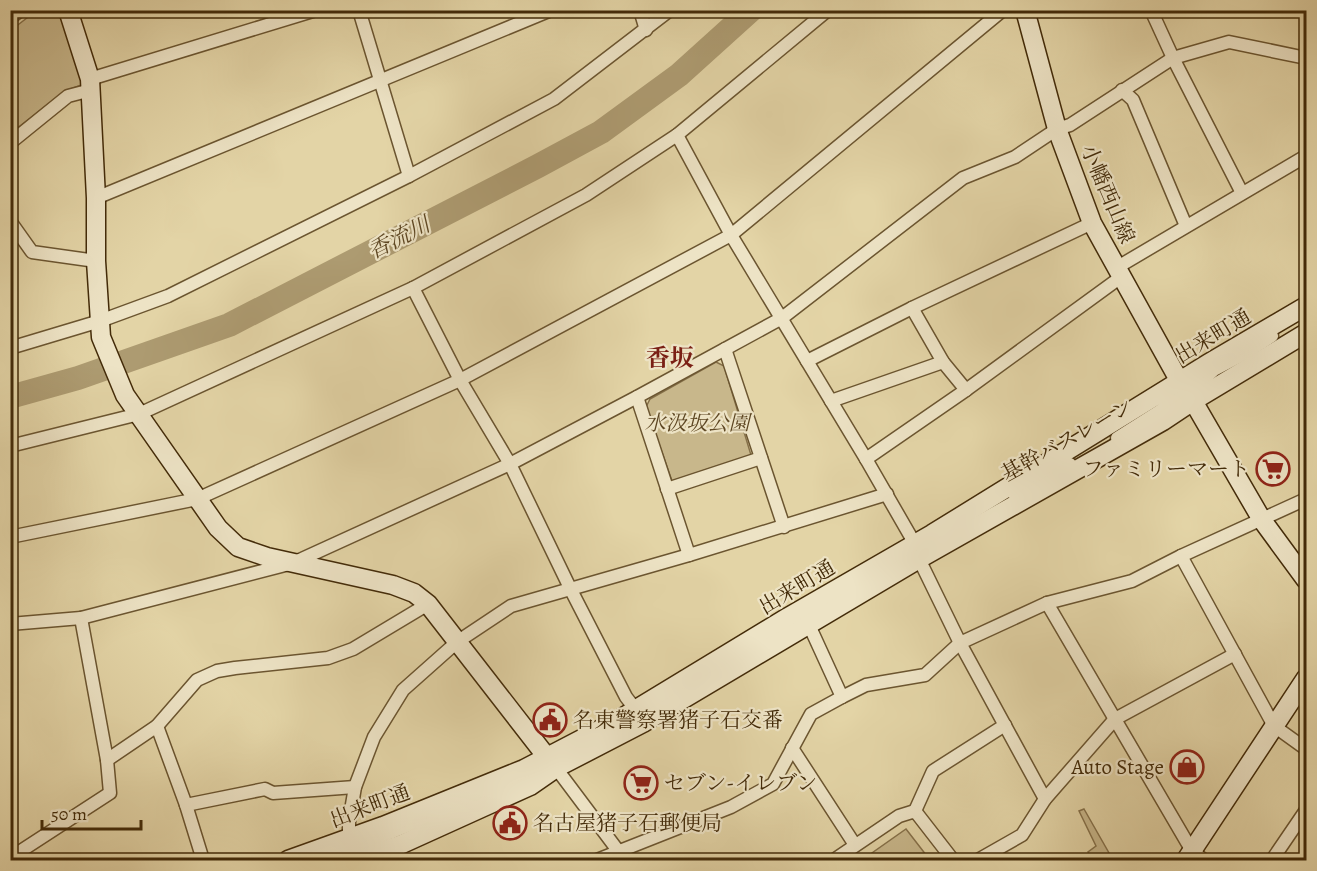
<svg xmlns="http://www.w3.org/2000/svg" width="1317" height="871" font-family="Alegreya,'Noto Serif JP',serif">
<rect width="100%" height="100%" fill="#e3d4a6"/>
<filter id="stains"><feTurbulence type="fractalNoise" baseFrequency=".00333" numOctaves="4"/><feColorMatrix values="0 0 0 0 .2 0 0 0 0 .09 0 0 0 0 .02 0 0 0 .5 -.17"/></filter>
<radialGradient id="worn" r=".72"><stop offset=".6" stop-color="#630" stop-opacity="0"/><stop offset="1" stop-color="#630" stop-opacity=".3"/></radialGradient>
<g fill="#c8b78b" stroke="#86714a" stroke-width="1.5">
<polygon points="36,11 61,11 87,83 65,91 11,133 10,31"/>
<polygon points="716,362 724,366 751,455 672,481 646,407 650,399"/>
<polygon points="1084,809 1113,860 1093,860 1088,852 1096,846 1079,811"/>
<polygon points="906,829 930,860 862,860"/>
</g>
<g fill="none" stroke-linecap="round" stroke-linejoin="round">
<polyline stroke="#ad9b71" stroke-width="24" points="10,397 78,378 229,325 538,166 601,132 679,75 751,10"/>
<defs>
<g id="street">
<polyline points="359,10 409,176"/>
<polyline points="640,10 646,30"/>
<polyline points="1151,10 1173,58 1242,193"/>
<polyline points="10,18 21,10"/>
<polyline points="90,79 316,10"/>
<polyline points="1122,90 1133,100 1186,226"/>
<polyline points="677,135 731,235 866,459 915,544 919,559 960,643 1045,799"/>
<polyline points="10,143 68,96 91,90"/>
<polyline points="96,198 551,10"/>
<polyline points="10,221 32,252 96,261"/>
<polyline points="1116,268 1306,156"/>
<polyline points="413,288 460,380 510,464 571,590 626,697 636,710"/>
<polyline points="912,308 943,362 966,390"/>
<polyline points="10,348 100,321 168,296 409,176 554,99 670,10"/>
<polyline points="725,349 784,527"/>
<polyline points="807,361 912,308 1092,223"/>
<polyline points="1185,396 1214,370 1246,353 1272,336"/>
<polyline points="637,397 689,555"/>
<polyline points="831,401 943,362"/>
<polyline points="1117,438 1161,410 1189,384"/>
<polyline points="10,446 139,414 413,288 586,195 677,135 828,10"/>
<polyline points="866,459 966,390 1121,277"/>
<polyline points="667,489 761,458"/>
<polyline points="1013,493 1070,464"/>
<polyline points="10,537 197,499 460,380 731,235 1003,10"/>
<polyline points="1181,556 1274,726 1306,749"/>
<polyline points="1047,603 1192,851 1204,860"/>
<polyline points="10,624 81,618 293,563 510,464 637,397 782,318 963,178 1015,157 1057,129 1070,125 1173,58 1229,42 1306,58"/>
<polyline points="809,625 842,697"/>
<polyline points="157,726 186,805 203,860"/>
<polyline points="792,748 855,845"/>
<polyline points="107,760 157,726 197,680 217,671 235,668 328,658 353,649 428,604"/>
<polyline points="549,771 556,768 619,852 623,860"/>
<polyline points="186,805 265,789 273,793 355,787"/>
<polyline points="915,811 933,771 1005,725"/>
<polyline points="10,858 110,793 107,760 81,618"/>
<polyline points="320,860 330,857 345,848"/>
<polyline points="339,860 366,843 482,795 524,780"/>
<polyline points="349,860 349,822 355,787 374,737 403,690 457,642 511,606 689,555 887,494"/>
<polyline points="597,860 731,807 773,784 811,714 842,697 866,685 925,675 960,643 1047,603 1132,581 1181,556 1306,499"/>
<polyline points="834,860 899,816 915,811 953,860"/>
<polyline points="978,860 1022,835 1045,799 1115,719 1235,654"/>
<polyline points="1272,860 1306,810"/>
</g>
<g id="secondary">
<polyline points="68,10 90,79 96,198 96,261 101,337 125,395 218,528 238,547 267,557 393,585 414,593 428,604 553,765"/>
<polyline points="1025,10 1057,129 1092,223 1180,382 1193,401 1262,520 1306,580"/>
<polyline points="288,860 383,826 524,769 620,719 788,617 932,534 1209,363 1306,306"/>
<polyline points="358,860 402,844 530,786 556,768 643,723 919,559 1163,421 1193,401 1306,333"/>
<polyline points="1186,860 1306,678"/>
</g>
</defs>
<use href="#street" stroke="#6b5530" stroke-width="15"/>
<use href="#secondary" stroke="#432b09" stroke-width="21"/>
<use href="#street" stroke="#ede3c5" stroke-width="12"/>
<use href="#secondary" stroke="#ede3c5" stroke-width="18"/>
</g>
<defs>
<symbol id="supermarket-ring" viewBox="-11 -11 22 22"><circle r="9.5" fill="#ede3c5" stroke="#8f2418" stroke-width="1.5"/><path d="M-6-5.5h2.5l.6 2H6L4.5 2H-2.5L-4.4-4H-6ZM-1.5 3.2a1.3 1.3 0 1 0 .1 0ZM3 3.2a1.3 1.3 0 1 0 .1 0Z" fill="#8f2418"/></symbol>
<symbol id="civic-ring" viewBox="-11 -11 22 22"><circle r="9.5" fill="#ede3c5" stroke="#8f2418" stroke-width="1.5"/><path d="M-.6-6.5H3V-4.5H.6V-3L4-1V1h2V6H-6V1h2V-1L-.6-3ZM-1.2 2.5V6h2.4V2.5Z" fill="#8f2418"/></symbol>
<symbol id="shop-ring" viewBox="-11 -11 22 22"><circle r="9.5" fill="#ede3c5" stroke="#8f2418" stroke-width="1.5"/><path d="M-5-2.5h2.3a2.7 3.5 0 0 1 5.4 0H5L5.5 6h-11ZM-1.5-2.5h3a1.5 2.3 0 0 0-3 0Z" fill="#8f2418"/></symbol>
</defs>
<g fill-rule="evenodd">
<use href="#supermarket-ring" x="1254" y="450" width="38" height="38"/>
<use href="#civic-ring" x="531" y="701" width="38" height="38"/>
<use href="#shop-ring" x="1168" y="748" width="38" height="38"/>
<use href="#supermarket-ring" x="622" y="764" width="38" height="38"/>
<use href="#civic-ring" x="491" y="804" width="38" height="38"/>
</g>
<g text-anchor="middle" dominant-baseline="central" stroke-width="4.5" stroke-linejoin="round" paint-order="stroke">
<g font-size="21" fill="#432b09" stroke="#ede3c5">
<text transform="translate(1108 194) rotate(67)">小幡西山線</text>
<text transform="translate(1213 336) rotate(-31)">出来町通</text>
<text transform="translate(1067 440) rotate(-29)">基幹バスレーン</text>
<text transform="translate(797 587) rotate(-31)">出来町通</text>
<text transform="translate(370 806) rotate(-21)">出来町通</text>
</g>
<g font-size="21" font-style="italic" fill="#5e4723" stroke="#ede3c5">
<text x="697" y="423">水汲坂公園</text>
</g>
<g font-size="21" fill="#432b09" stroke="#ede3c5" text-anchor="start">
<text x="1250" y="469" text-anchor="end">ファミリーマート</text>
<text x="573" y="720">名東警察署猪子石交番</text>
<text x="1164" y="767" text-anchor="end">Auto Stage</text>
<text x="664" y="783">セブン-イレブン</text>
<text x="533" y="823">名古屋猪子石郵便局</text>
</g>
<g font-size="22" font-style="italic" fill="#5e4723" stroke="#ede3c5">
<text transform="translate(399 238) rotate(-27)">香流川</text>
</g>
<g font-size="24" font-weight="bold" fill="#7a1f14" stroke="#ede3c5">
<text x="670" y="358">香坂</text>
</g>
</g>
<rect width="1317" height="871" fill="none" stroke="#e3d4a6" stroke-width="36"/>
<rect x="12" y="12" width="1293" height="847" fill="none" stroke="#432b09" stroke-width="3"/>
<rect x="18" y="18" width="1281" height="835" fill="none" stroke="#432b09" stroke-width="1.5"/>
<path d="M42 820v9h99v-9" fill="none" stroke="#432b09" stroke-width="3"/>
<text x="51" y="820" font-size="18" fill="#432b09" stroke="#ede3c5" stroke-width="4.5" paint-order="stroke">50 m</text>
<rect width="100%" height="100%" filter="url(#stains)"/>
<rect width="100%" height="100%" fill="url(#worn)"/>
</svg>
